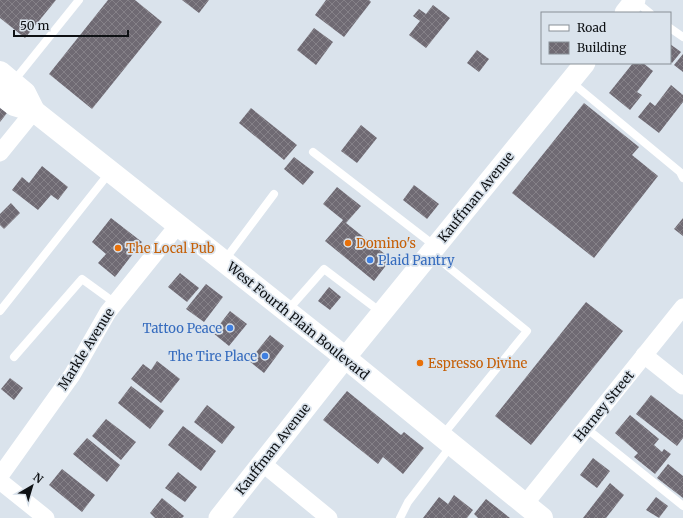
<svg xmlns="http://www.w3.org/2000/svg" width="683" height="518" font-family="Merriweather,serif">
<defs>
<pattern id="building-cross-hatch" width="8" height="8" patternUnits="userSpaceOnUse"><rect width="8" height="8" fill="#6f6a73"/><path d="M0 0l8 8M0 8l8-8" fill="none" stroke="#858188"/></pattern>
</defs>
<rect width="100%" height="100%" fill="#dae3ec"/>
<g fill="url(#building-cross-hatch)">
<polygon points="0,0 56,0 25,38 0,18"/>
<polygon points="108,0 135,0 162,22 92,109 49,74"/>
<polygon points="182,0 209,0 199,13"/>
<polygon points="326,0 369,0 371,2 344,37 315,15"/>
<polygon points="433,5 450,18 426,48 409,35 420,21 413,16 419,9 426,14"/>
<polygon points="314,28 333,42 316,65 297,50"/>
<polygon points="670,44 681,52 672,63 670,61"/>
<polygon points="477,50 489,59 479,72 467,63"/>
<polygon points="683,54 683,72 674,65"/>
<polygon points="633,63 643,63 653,71 637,92 642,95 630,110 609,93"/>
<polygon points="671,85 683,95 683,102 659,133 638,117 650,102 655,106"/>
<polygon points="584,103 639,147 632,155 658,176 594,258 512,193"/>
<polygon points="0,108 7,113 0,122"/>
<polygon points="251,108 297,145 284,160 239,123"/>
<polygon points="361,125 377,138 357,163 341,151"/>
<polygon points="294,157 314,172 303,185 284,169"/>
<polygon points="42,166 68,187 58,200 51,195 38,210 12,190 22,177 29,183"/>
<polygon points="414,185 439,204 427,219 403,200"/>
<polygon points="337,187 361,206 346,223 391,259 374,281 325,241 343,220 323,204"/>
<polygon points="11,203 20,213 4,229 0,225 0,214"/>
<polygon points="111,218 142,242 115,277 98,263 106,254 92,242"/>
<polygon points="683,218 683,236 674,229"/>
<polygon points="180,273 199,288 187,302 168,287"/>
<polygon points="206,284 223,297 204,322 186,309"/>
<polygon points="329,287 341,297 330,310 318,301"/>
<polygon points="586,302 623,331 531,445 495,416"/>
<polygon points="230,311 247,324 229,346 213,333"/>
<polygon points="270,335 284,346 264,373 249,361"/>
<polygon points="157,361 180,379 161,403 131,379 143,364 151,370"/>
<polygon points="10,378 23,388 14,400 1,389"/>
<polygon points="131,386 164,411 150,429 118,403"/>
<polygon points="347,391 401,435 404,432 424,448 403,474 383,457 378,464 323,420"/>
<polygon points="651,395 683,420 683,438 677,446 636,414"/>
<polygon points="207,405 235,427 222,444 194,422"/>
<polygon points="630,415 659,439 654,445 662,452 664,449 671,454 655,474 634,457 638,453 615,433"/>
<polygon points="106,419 136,442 121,460 92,436"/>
<polygon points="183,426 216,451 201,471 168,445"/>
<polygon points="87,438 120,465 107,482 73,454"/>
<polygon points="593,458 610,471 597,488 580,475"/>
<polygon points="668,464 683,476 683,498 657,478"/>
<polygon points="62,469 95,495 82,512 49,485"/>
<polygon points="178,472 197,487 185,502 165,488"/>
<polygon points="610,483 624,495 606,518 583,518"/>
<polygon points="454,495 473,510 467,518 423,518 439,497 448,504"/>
<polygon points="656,497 668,506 659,518 646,510"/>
<polygon points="162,498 184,516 182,518 155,518 150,513"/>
<polygon points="486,499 510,518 478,518 474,514"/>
</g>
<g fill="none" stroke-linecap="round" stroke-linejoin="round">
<g stroke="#fff" stroke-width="8">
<polyline points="635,1 650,13"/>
<polyline points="670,28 683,37"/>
<polyline points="570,81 680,172 683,178"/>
<polyline points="13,82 79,0"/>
<polyline points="313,152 435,246"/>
<polyline points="431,253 527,331 442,436"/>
<polyline points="224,261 274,194"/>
<polyline points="0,311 110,172"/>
<polyline points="287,311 324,269 382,313"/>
<polyline points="14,357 82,279 115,303"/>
<polyline points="586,428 683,506"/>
<polyline points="400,518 408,502 451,446"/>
</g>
<g stroke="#fff" stroke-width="17">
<polyline points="0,153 34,111"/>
<polyline points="644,355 683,386"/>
<polyline points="262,463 329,518"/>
<polyline points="0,476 72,375 108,312 178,225"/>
<polyline points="0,481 46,518"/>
<polyline points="525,504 683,307"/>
</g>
<g stroke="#fff" stroke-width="21">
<polyline points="625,13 635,0"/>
<polyline points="219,518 345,358 585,63"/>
</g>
<g stroke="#fff" stroke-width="22">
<polyline points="0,72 25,93 34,111"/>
<polyline points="0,93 14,105 34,111 332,347 542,518"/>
</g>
</g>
<g fill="#e8710a" stroke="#dae3ec" stroke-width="1.5">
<circle cx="348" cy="243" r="4"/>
<circle cx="118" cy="248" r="4"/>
<circle cx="420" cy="363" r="4"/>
</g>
<g fill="#3f7fe0" stroke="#dae3ec" stroke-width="1.5">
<circle cx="370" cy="260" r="4"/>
<circle cx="230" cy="328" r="4"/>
<circle cx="265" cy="356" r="4"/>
</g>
<g text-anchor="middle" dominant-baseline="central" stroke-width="3.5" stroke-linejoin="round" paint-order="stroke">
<g font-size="13" fill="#0e1114" stroke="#dae3ec">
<text transform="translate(476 197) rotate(-51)">Kauffman Avenue</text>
<text transform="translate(298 321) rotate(39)">West Fourth Plain Boulevard</text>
<text transform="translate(86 349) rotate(-58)">Markle Avenue</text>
<text transform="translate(604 406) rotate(-51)">Harney Street</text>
<text transform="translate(273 449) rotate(-52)">Kauffman Avenue</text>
</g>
<g font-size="13" fill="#c56008" stroke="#dae3ec" text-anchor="start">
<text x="356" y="243">Domino's</text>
<text x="126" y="248">The Local Pub</text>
<text x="428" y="363">Espresso Divine</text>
</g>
<g font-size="13" fill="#366cbe" stroke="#dae3ec" text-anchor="end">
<text x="378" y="260" text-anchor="start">Plaid Pantry</text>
<text x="222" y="328">Tattoo Peace</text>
<text x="257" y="356">The Tire Place</text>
</g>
</g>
<rect x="541" y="12" width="130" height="52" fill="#dae3ec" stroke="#888f96"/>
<rect x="549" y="25" width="20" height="6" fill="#ffffff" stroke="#888f96"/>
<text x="577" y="32" font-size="12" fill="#0e1114">Road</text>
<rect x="549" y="42" width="20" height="12" fill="url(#building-cross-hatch)" stroke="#888f96"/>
<text x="577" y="52" font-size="12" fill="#0e1114">Building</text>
<g transform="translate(32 486) rotate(38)" stroke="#dae3ec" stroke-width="3" paint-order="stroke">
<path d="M0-3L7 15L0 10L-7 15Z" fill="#0e1114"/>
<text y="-6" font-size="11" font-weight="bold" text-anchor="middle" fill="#0e1114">N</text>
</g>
<path d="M14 30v6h114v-6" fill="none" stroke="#0e1114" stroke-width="2"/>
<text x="20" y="30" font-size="12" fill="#0e1114" stroke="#dae3ec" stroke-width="3" paint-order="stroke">50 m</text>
</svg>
